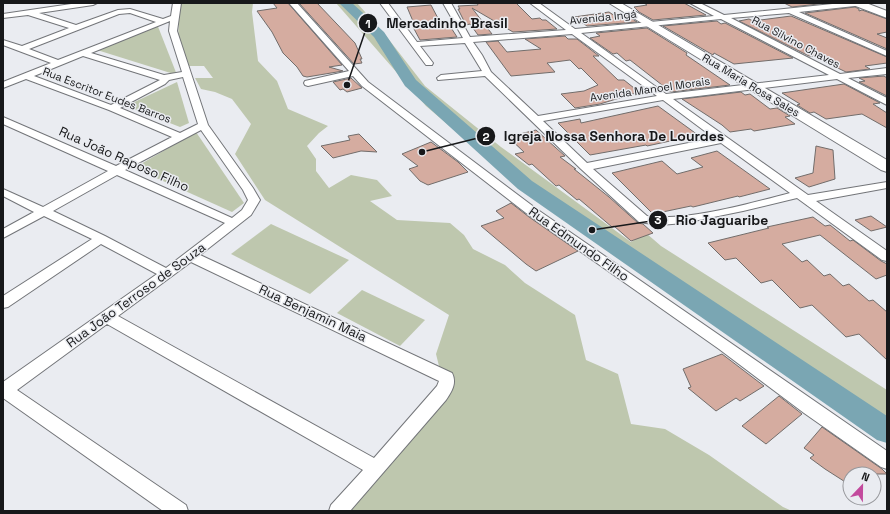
<svg xmlns="http://www.w3.org/2000/svg" width="890" height="514" font-family="'Space Grotesk',sans-serif">
<rect width="100%" height="100%" fill="#eaecf1"/>
<g fill="#bec7ae">
<polygon points="180,3 253,3 252,12 258,61 277,81 288,109 328,126 319,133 307,146 316,159 316,171 329,188 351,175 377,180 392,196 370,201 397,220 450,223 464,235 473,249 505,265 525,283 575,315 586,360 618,374 631,424 665,429 709,455 783,507 792,511 346,511 443,382 436,354 449,315 265,200 235,154 251,124 232,99 215,92 201,89 195,78 213,78 204,66 189,66 178,37"/>
<polygon points="336,3 357,3 383,32 425,86 501,147 631,242 646,233 661,246 887,390 887,436 507,175 426,106"/>
<polygon points="157,24 177,75 97,50"/>
<polygon points="177,82 189,123 180,127 126,106"/>
<polygon points="196,132 244,203 232,212 134,168"/>
<polygon points="271,224 349,260 310,294 231,254"/>
<polygon points="362,290 425,320 400,346 337,313"/>
</g>
<g fill="none" stroke-linecap="round" stroke-linejoin="round">
<polygon fill="#7aa6b3" fill-rule="evenodd" points="339,3 352,3 384,32 416,80 532,181 887,416 887,443 877,440 518,189 405,86 374,37"/>
</g>
<g fill="#d5aca0" stroke="#726d6b">
<polygon points="273,3 288,3 342,65 329,67 343,71 307,77 303,76 297,67 283,53 272,32 257,11 277,8"/>
<polygon points="299,3 317,3 355,43 362,59 360,59 362,63 354,64"/>
<polygon points="477,3 516,3 532,19 540,18 542,20 546,20 557,29 513,32 472,8 492,34 478,35 470,24 466,25 458,9 460,9 458,6 478,5"/>
<polygon points="644,3 684,3 706,15 653,20 639,12 634,7 647,5"/>
<polygon points="784,3 827,3 792,7"/>
<polygon points="431,5 441,24 448,23 457,37 420,40 413,27 415,26 407,7"/>
<polygon points="855,7 859,9 859,11 862,10 887,19 887,32 877,34 887,38 887,49 805,13"/>
<polygon points="609,12 615,16 625,14 637,22 587,26 574,17"/>
<polygon points="791,16 887,57 887,63 865,66 870,69 846,72 813,56 809,56 739,21 749,19 753,21"/>
<polygon points="717,21 721,24 725,23 793,58 734,64 714,53 713,55 663,26"/>
<polygon points="647,28 687,53 686,55 730,85 671,92 630,60 626,61 617,53 613,54 590,38 600,36 596,33"/>
<polygon points="565,36 568,39 577,39 599,56 593,56 618,80 624,80 639,92 600,104 575,108 561,94 584,91 598,85 581,68 579,69 570,60 547,63 555,72 511,76 486,42 498,41 507,52 541,49 525,39"/>
<polygon points="884,76 887,78 887,96 859,82 865,81 859,78"/>
<polygon points="351,78 362,88 347,92 343,89 340,90 333,82"/>
<polygon points="844,84 880,103 873,104 887,113 887,128 862,114 826,119 814,112 810,113 797,105 800,104 782,93"/>
<polygon points="741,92 745,95 750,94 770,109 777,108 790,116 785,117 795,124 754,131 751,129 730,132 722,125 682,99"/>
<polygon points="658,106 698,135 647,146 646,145 590,155 558,123 580,119 581,123"/>
<polygon points="536,130 565,156 560,157 576,169 574,169 609,197 638,223 643,224 653,233 631,241 614,226 612,227 579,199 577,200 559,185 556,186 532,164 529,165 515,154 524,152 508,137"/>
<polygon points="359,134 377,152 361,151 333,158 321,146 350,140 348,136"/>
<polygon points="431,142 458,162 468,172 428,185 420,181 409,169 418,166 402,154"/>
<polygon points="816,146 833,150 835,179 809,187 795,178 813,173"/>
<polygon points="717,151 770,189 739,197 738,196 693,207 691,206 653,214 612,173 662,161 677,174 703,167 691,158"/>
<polygon points="511,203 529,217 578,251 536,271 526,264 481,226 504,218 496,211"/>
<polygon points="871,216 887,227 871,231 855,220"/>
<polygon points="813,217 825,226 830,225 850,241 853,240 881,261 887,264 887,275 876,279 820,235 782,244 802,262 807,260 824,276 830,274 843,286 849,284 869,301 873,300 887,312 887,360 859,334 846,337 812,305 800,308 772,280 761,283 736,258 725,260 708,243 769,228 767,227"/>
<polygon points="722,354 764,386 740,401 736,398 716,411 688,388 691,387 683,369"/>
<polygon points="779,396 802,414 766,444 742,426"/>
<polygon points="822,427 882,469 887,474 850,474 850,485 825,469 810,458 814,455 804,448"/>
</g>
<g fill="none" stroke-linecap="round" stroke-linejoin="round">
<defs>
<g id="minor">
<path d="M78 3H97L93 5 39 13 76 25 118 10 130 9 163 19 171 16 173 3H181L177 31 208 125 253 188 260 200 251 215 200 255 452 373C457 383 452 391 446 400L350 511H329L331 505 363 470 107 324 17 390 186 505 188 511H163L3 398V382L157 274 101 244 8 307 3 308V296L92 239 44 216 3 238V229L34 212 3 196V189L43 207 108 171 3 124V117L116 166 172 137 109 110 26 79 3 88V82L51 63 3 45V40L22 46 69 28 28 15 3 18V14ZM130 13 156 22 58 60 29 49 119 14ZM170 21 169 31 182 72 164 75 91 53ZM83 56 160 80 111 105 34 76ZM183 77 198 124 180 133 120 108 165 84 169 80ZM201 130 243 190 248 200 242 210 232 218 125 170ZM117 175 225 223 166 268 105 236 53 211ZM191 262 439 381 437 386 374 458 118 316Z"/>
<polygon points="289,3 297,3 368,82 538,210 887,451 887,469 881,467 804,413 719,349 530,216 362,86 353,76 308,86 305,85 304,83 305,81 349,71"/>
<path d="M380 3H388L417 42 463 38 443 3H451L470 37 566 30 530 3H539L575 29 714 16 690 3H700L724 15 842 3H868L864 5 799 12 887 51V56L789 13 731 18 840 74 887 68V74L848 78 887 98V105L837 79 673 99 808 195 887 182V188L816 201 887 251V261L882 260 797 198 743 211 684 223 660 225 639 222 581 169 485 76 438 80 437 78 441 75 482 71 465 43 420 46 433 63 432 65H426ZM721 19 829 75 666 94 581 33ZM572 34 657 96 538 116 491 72 482 55 473 42ZM663 100 714 138 587 163 543 121ZM721 143 790 193C752 203 685 222 647 216L593 169Z"/>
</g>
<g id="secondary">
<polygon points="609,3 621,3 887,160 887,172 881,170"/>
<polygon points="852,3 866,3 887,11 887,18 853,5"/>
</g>
</defs>
<use href="#minor" stroke="#737579" stroke-width="2"/>
<use href="#secondary" stroke="#737579" stroke-width="2"/>
<use href="#minor" fill="#fff" fill-rule="evenodd"/>
<use href="#secondary" fill="#fff" fill-rule="evenodd"/>
</g>
<g text-anchor="middle" dominant-baseline="central" stroke-width="3" stroke-linejoin="round" paint-order="stroke">
<g font-size="11" fill="#17181a" stroke="#eaecf1">
<text transform="translate(603 17) rotate(-6)">Avenida Ingá</text>
<text transform="translate(796 42) rotate(28)">Rua Silvino Chaves</text>
<text transform="translate(751 85) rotate(31)">Rua Maria Rosa Sales</text>
<text transform="translate(650 89) rotate(-8)">Avenida Manoel Morais</text>
<text transform="translate(107 95) rotate(21)">Rua Escritor Eudes Barros</text>
</g>
<g font-size="13" fill="#17181a" stroke="#eaecf1">
<text transform="translate(124 159) rotate(24)">Rua João Raposo Filho</text>
<text transform="translate(579 244) rotate(35)">Rua Edmundo Filho</text>
<text transform="translate(136 295) rotate(-36)">Rua João Terroso de Souza</text>
<text transform="translate(313 313) rotate(25)">Rua Benjamin Maia</text>
</g>
</g>
<path fill="none" stroke="#17181a" stroke-width="1.5" d="M347 85L368 23M422 152L486 136M592 230L658 220"/>
<g fill="#17181a" stroke="#eaecf1" stroke-width="1.5">
<circle cx="347" cy="85" r="4"/>
<circle cx="422" cy="152" r="4"/>
<circle cx="592" cy="230" r="4"/>
<circle cx="368" cy="23" r="10"/>
<circle cx="486" cy="136" r="10"/>
<circle cx="658" cy="220" r="10"/>
</g>
<g font-size="12" text-anchor="middle" font-weight="bold" fill="#fff">
<text x="368" y="28">1</text>
<text x="486" y="141">2</text>
<text x="658" y="224">3</text>
</g>
<g font-size="14" text-anchor="middle" font-weight="bold" fill="#17181a" stroke="#eaecf1" stroke-width="3" stroke-linejoin="round" paint-order="stroke">
<text x="447" y="28">Mercadinho Brasil</text>
<text x="614" y="141">Igreja Nossa Senhora De Lourdes</text>
<text x="722" y="225">Rio Jaguaribe</text>
</g>
<rect width="890" height="514" fill="none" stroke="#17181a" stroke-width="8"/>
<g transform="translate(862 486) rotate(22)"><circle r="19" fill="#eaecf1" stroke="#96979b"/>
<path d="M0-3L7 15L0 10L-7 15Z" fill="#c34a9d"/>
<text y="-6" font-size="11" font-weight="bold" text-anchor="middle" fill="#17181a">N</text>
</g>
</svg>
